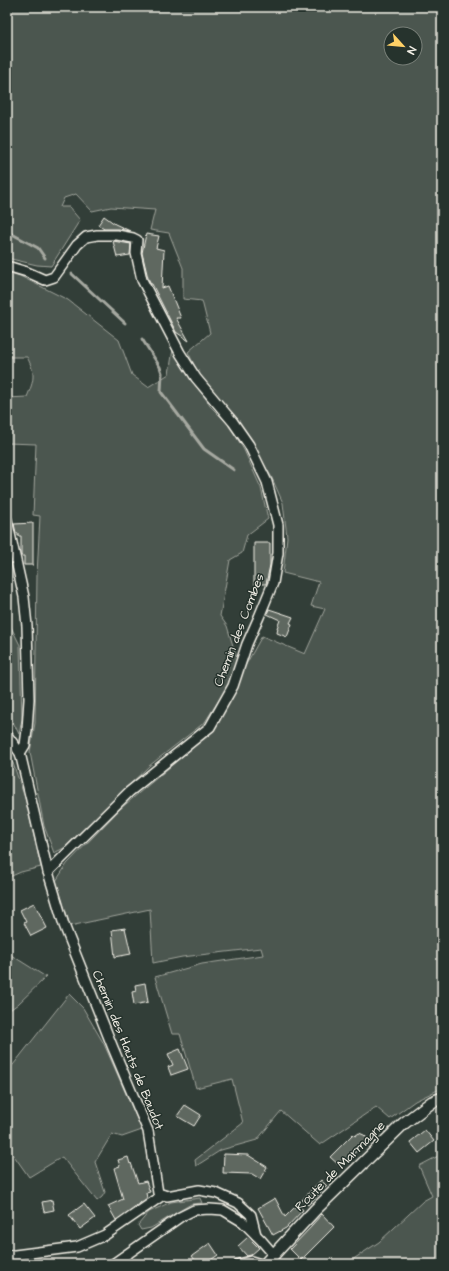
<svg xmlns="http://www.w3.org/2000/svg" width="449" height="1271" font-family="'Architects Daughter',sans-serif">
<rect width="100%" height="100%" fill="#323e38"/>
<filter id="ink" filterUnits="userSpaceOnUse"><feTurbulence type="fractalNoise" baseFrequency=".025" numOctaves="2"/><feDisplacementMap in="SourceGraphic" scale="8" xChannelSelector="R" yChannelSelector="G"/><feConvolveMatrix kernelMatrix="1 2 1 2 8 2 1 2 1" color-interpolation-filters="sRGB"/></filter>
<g filter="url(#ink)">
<g fill="#4c564f" stroke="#a0a49c" fill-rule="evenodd">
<path d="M7 7H442V1088L415 1101 390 1119 376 1107 320 1145 281 1111 257 1140 221 1150 196 1166 195 1160 243 1123 232 1079 196 1088 180 1034H172L155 977 202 964 263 955 261 948 182 957 153 963 150 909 70 926 56 881 67 864 120 809 209 734 221 717 235 691 244 668 262 636 305 654 325 609 311 606 319 582 283 573 287 537 283 503 271 476 237 418 199 375 188 352 210 333 202 301 183 299V268L169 233 150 230 155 210 111 207 92 211 76 194 64 198 60 207H69L80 220 51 266 37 265 7 258ZM391 34H415V58H391Z"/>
<path d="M7 272 20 276 68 300 119 340 132 375 148 387 169 374 173 349 191 380 206 399 210 406 230 426 244 450 261 488 268 519 247 535 242 553 230 560 220 616 227 626 237 659 228 686 205 722 149 766 64 848 54 853 44 826 30 752 35 723 37 575 40 516 33 515 36 444 7 443V398L27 397C34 380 36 374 27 357H7Z"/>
<polygon points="7,619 20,645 22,719 19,734 7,710"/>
<polygon points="7,758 13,763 26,801 41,867 21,872 7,878"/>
<polygon points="7,954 11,955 46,977 18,1004 7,1012"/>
<polygon points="69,994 83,1008 104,1044 142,1130 122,1137 112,1134 95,1162 105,1192 102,1197 97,1201 62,1157 29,1177 10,1150 7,1150 7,1070 13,1065"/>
<polygon points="442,1154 442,1264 346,1264 379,1242 423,1201 432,1196 419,1166"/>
<polygon points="200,1198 202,1203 191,1204 151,1228 141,1230 138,1225 149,1212 171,1202"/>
</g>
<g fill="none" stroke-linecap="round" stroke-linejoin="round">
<g stroke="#a6a9a1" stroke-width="3">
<polyline points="7,234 12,234 38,248 45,258"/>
<polyline points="72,274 125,323"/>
<polyline points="142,339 160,367 162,373 161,392 204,449 234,470"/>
</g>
</g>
<g fill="#5f6861" stroke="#f4f1e8">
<polygon points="104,216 115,224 130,231 118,229 104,229 98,225"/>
<polygon points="146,234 159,236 156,248 164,250 162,288 168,286 181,318 176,318 189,341 176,332 152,284 151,284 148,278 142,253"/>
<polygon points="113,241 131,244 130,255 117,257"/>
<polygon points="33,523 33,565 24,565 24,556 21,556 21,536 18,536 18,533 16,533 14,524"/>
<polygon points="254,543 270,543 270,565 266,584 254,584"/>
<polygon points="269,609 293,617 290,623 292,624 287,637 277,633 278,628 277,628 280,620 267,614"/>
<polygon points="34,903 47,928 31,936 24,923 26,922 20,910"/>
<polygon points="125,928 131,954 115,957 112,930"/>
<polygon points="145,983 148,1002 134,1005 132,992 136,991 135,985"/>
<polygon points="180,1049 188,1069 171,1075 168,1067 173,1065 168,1054"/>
<polygon points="185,1105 201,1115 194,1126 177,1116"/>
<polygon points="425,1130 434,1141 419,1153 410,1142"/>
<polygon points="359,1133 364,1135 368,1139 341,1167 330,1157 353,1134 355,1136"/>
<polygon points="224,1154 248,1155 267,1167 260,1179 252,1174 223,1173"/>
<polygon points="128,1157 130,1164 131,1163 138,1183 146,1181 150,1192 146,1193 147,1198 116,1220 108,1206 123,1199 114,1168 120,1166 118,1160"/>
<polygon points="321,1180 327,1186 308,1205 302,1200"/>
<polygon points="275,1198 285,1217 298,1204 303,1210 286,1228 273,1235 258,1208"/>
<polygon points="52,1200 54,1210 44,1212 42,1202"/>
<polygon points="84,1204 95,1218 80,1229 69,1215"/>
<polygon points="322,1214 334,1227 301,1260 290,1249 312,1226 312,1225"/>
<polygon points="248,1237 259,1248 251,1255 247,1256 238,1246"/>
<polygon points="210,1243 218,1255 205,1264 198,1264 192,1256"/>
</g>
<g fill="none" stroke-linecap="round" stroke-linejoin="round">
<defs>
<g id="minor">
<polyline points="7,266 27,272 45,280 54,277 77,245 86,237 97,235 117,235 133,238 137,240 136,253 142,280 180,353 196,378 233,422 249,445 267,482 278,525 278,553 273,583 259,617 247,644 233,686 210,727 129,792 48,872"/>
<polyline points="7,520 24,597 27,626 29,699 27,730 25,745 20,753"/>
<polyline points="7,735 20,753 48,872 64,925 113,1048 148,1131 158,1193 167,1196 199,1190 216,1193 238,1203 251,1215 256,1235"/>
<polyline points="7,1256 77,1247 105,1235 163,1195"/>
<polyline points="113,1264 180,1217 194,1210 210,1209 223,1210 243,1222 261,1240 274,1255"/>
<polyline points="239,1264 251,1261 261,1264"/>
</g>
<polyline id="tertiary" points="265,1264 315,1210 403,1124 432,1102 442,1098"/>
</defs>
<use href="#minor" stroke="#f4f1e8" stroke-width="12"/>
<use href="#tertiary" stroke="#f4f1e8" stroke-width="14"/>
<use href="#minor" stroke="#26332d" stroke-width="9"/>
<use href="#tertiary" stroke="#26332d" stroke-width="11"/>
</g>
</g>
<g text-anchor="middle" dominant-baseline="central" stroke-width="3" stroke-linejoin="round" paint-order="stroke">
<g font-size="13" fill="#f4f1e8" stroke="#26332d">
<text transform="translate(239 630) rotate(-69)">Chemin des Combes</text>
<text transform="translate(128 1050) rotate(68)">Chemin des Hauts de Baudot</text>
<text transform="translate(340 1166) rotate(-45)">Route de Marmagne</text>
</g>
</g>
<rect width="449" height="1271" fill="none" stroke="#26332d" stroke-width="24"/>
<rect x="12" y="12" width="425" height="1247" fill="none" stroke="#f4f1e8" stroke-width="1.5" filter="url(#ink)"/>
<g transform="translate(403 46) rotate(117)"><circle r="19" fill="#26332d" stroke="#787f78"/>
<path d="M0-3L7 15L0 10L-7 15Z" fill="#ffd166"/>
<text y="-6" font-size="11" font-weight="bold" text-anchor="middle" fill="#f4f1e8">N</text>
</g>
</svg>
